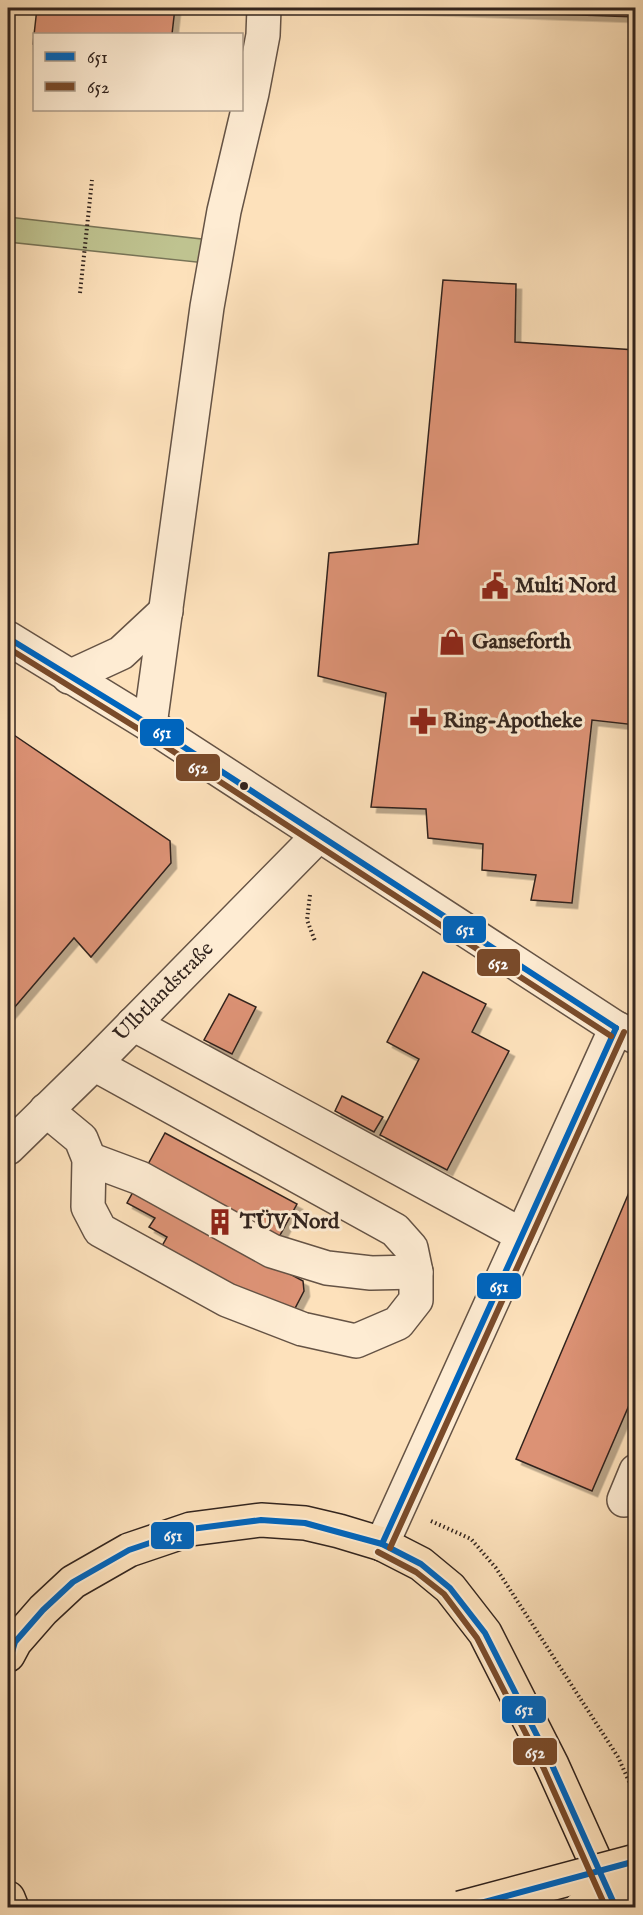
<svg xmlns="http://www.w3.org/2000/svg" width="643" height="1915" font-family="'IM FELL English',serif">
<defs>
<filter id="shadow"><feDropShadow dx="5.5" dy="5.5" stdDeviation="0" flood-color="#0004"/></filter>
</defs>
<rect width="100%" height="100%" fill="#fde1bb"/>
<filter id="stains"><feTurbulence type="fractalNoise" baseFrequency=".00333" numOctaves="4"/><feColorMatrix values="0 0 0 0 .2 0 0 0 0 .09 0 0 0 0 .02 0 0 0 .5 -.17"/></filter>
<radialGradient id="worn" r=".72"><stop offset=".6" stop-color="#630" stop-opacity="0"/><stop offset="1" stop-color="#630" stop-opacity=".3"/></radialGradient>
<polygon fill="#bfc390" stroke="#787457" stroke-width="1.5" points="8,217 219,241 215,264 8,242"/>
<g fill="#dc9274" stroke="#32241e" stroke-width="1.5" filter="url(#shadow)">
<polygon points="37,8 175,8 172,34 34,34 34,44 33,44"/>
<polygon points="379,8 636,8 636,17"/>
<polygon points="443,280 516,284 515,342 636,350 636,725 592,720 572,903 531,900 536,875 482,870 483,844 428,838 426,809 371,807 386,693 318,676 329,553 418,544"/>
<polygon points="8,731 170,841 171,863 91,957 74,938 8,1015"/>
<polygon points="423,972 486,1004 472,1032 509,1051 447,1170 380,1135 419,1059 387,1042"/>
<polygon points="229,994 256,1007 232,1054 204,1040"/>
<polygon points="342,1096 383,1117 374,1132 335,1111"/>
<polygon points="165,1133 297,1204 266,1261 303,1281 304,1291 291,1316 162,1246 167,1237 149,1227 155,1218 127,1203"/>
<polygon points="636,1176 636,1389 592,1491 516,1459"/>
</g>
<g fill="none" stroke-linecap="round" stroke-linejoin="round">
<defs>
<g id="minor">
<polyline points="8,638 150,725 616,1028 636,1037"/>
<polyline points="69,677 121,653 166,611"/>
<polyline points="150,725 207,307 224,211 252,93 263,35 264,8"/>
<polyline points="133,1024 522,1235"/>
<polyline points="46,1110 81,1139 89,1159 88,1207 100,1230 227,1300 302,1329 356,1341 398,1323 416,1300 416,1272 411,1248 395,1230 94,1064"/>
<polyline points="8,1148 94,1064 319,835"/>
<polyline points="89,1159 140,1178 272,1251 327,1268 371,1273 416,1272"/>
<polyline points="624,1500 636,1471"/>
<polyline points="382,1544 616,1028"/>
</g>
<polyline id="major" points="382,1544 421,1564 450,1588 485,1633 552,1765 611,1896"/>
<g id="highway">
<polyline points="8,1655 15,1642 43,1610 73,1582 129,1550 191,1529 261,1520 305,1523 339,1531 382,1544"/>
<polyline points="8,1898 12,1908"/>
</g>
</defs>
<use href="#minor" stroke="#655345" stroke-width="36"/>
<use href="#major" stroke="#32241e" stroke-width="36"/>
<use href="#highway" stroke="#32241e" stroke-width="36"/>
<g stroke="#32241e" stroke-width="4" stroke-dasharray="1.5 3" stroke-linecap="butt">
<polyline points="80,293 92,180"/>
<polyline points="310,895 307,920 315,941"/>
<polyline points="431,1521 471,1539 496,1568 618,1757 636,1797"/>
</g>
<use href="#minor" stroke="#feecd3" stroke-width="33"/>
<use href="#major" stroke="#fde1bb" stroke-width="33"/>
<use href="#highway" stroke="#fde1bb" stroke-width="33"/>
<defs>
<g id="highway-bridge">
<polyline points="460,1908 636,1861"/>
<polyline points="581,1908 636,1884"/>
</g>
</defs>
<use href="#highway-bridge" stroke="#32241e" stroke-width="36" stroke-linecap="butt"/>
<use href="#highway-bridge" stroke="#fde1bb" stroke-width="33"/>
<defs>
<g id="bus-1">
<polyline points="8,638 150,725 616,1028"/>
<polyline points="382,1544 616,1028"/>
<polyline points="8,1666 15,1642 43,1610 73,1582 129,1550 191,1529 261,1520 305,1523 382,1544 421,1564 450,1588 485,1633 552,1765 616,1908"/>
<polyline points="462,1908 636,1861"/>
</g>
<g id="bus-2">
<polyline points="8,648 145,733 611,1036"/>
<polyline points="390,1548 624,1032"/>
<polyline points="378,1552 416,1572 444,1594 477,1638 544,1769 606,1908"/>
</g>
</defs>
<use href="#bus-1" stroke="#feecd3" stroke-width="10"/>
<use href="#bus-2" stroke="#feecd3" stroke-width="10"/>
<use href="#bus-1" stroke="#0065bd" stroke-width="6"/>
<use href="#bus-2" stroke="#7a4b2a" stroke-width="6"/>
</g>
<defs>
<symbol id="civic-bare" viewBox="-9 -9 18 18"><path d="M-.6-6.5H3V-4.5H.6V-3L4-1V1h2V6H-6V1h2V-1L-.6-3ZM-1.2 2.5V6h2.4V2.5Z" fill="#8f2418" stroke="#feecd3" stroke-width="2.5" paint-order="stroke"/></symbol>
<symbol id="shop-bare" viewBox="-9 -9 18 18"><path d="M-5-2.5h2.3a2.7 3.5 0 0 1 5.4 0H5L5.5 6h-11ZM-1.5-2.5h3a1.5 2.3 0 0 0-3 0Z" fill="#8f2418" stroke="#feecd3" stroke-width="2.5" paint-order="stroke"/></symbol>
<symbol id="pharmacy-bare" viewBox="-9 -9 18 18"><path d="M-2-6h4v4h4v4h-4v4h-4v-4h-4v-4h4Z" fill="#8f2418" stroke="#feecd3" stroke-width="2.5" paint-order="stroke"/></symbol>
<symbol id="building-bare" viewBox="-9 -9 18 18"><path d="M-4-6H4V6H1V3H-1V6H-4ZM-2.5-4.3h1.7v1.8h-1.7ZM.8-4.3h1.7v1.8H.8ZM-2.5-1h1.7V.8h-1.7ZM.8-1h1.7V.8H.8Z" fill="#8f2418" stroke="#feecd3" stroke-width="2.5" paint-order="stroke"/></symbol>
</defs>
<g fill-rule="evenodd">
<use href="#civic-bare" x="476" y="567" width="38" height="38"/>
<use href="#shop-bare" x="433" y="623" width="38" height="38"/>
<use href="#pharmacy-bare" x="404" y="702" width="38" height="38"/>
<use href="#building-bare" x="201" y="1203" width="38" height="38"/>
</g>
<circle fill="#32241e" stroke="#feecd3" stroke-width="2" cx="244" cy="786" r="5"/>
<g text-anchor="middle" dominant-baseline="central" stroke-width="6" stroke-linejoin="round" paint-order="stroke">
<g font-size="21" font-weight="bold" fill="#32241e" stroke="#feecd3" text-anchor="start">
<text x="515" y="586">Multi Nord</text>
<text x="472" y="642">Ganseforth</text>
<text x="443" y="721">Ring-Apotheke</text>
<text x="240" y="1222">TÜV Nord</text>
</g>
<g font-size="21" fill="#32241e" stroke="#feecd3">
<text transform="translate(164 992) rotate(-45)">Ulbtlandstraße</text>
</g>
</g>
<g stroke="#feecd3" stroke-width="2">
<rect x="139" y="718" width="46" height="29" rx="6" fill="#0065bd"/>
<rect x="175" y="753" width="46" height="29" rx="6" fill="#7a4b2a"/>
<rect x="442" y="915" width="45" height="29" rx="6" fill="#0065bd"/>
<rect x="476" y="948" width="45" height="29" rx="6" fill="#7a4b2a"/>
<rect x="476" y="1272" width="46" height="28" rx="6" fill="#0065bd"/>
<rect x="150" y="1521" width="45" height="29" rx="6" fill="#0065bd"/>
<rect x="501" y="1695" width="46" height="29" rx="6" fill="#0065bd"/>
<rect x="512" y="1737" width="46" height="29" rx="6" fill="#7a4b2a"/>
</g>
<g font-size="16" text-anchor="middle" font-weight="bold" fill="#fff">
<text x="162" y="738">651</text>
<text x="198" y="773">652</text>
<text x="465" y="935">651</text>
<text x="498" y="969">652</text>
<text x="499" y="1292">651</text>
<text x="173" y="1541">651</text>
<text x="524" y="1715">651</text>
<text x="535" y="1758">652</text>
</g>
<rect width="643" height="1915" fill="none" stroke="#fde1bb" stroke-width="30"/>
<rect x="9" y="9" width="625" height="1897" fill="none" stroke="#32241e" stroke-width="3"/>
<rect x="15" y="15" width="613" height="1885" fill="none" stroke="#32241e" stroke-width="1.5"/>
<rect x="33" y="33" width="210" height="78" fill="#feecd3" stroke="#ac9c8b" stroke-width="1.5"/>
<rect x="45" y="52" width="30" height="9" fill="#0065bd" stroke="#ac9c8b" stroke-width="1.5"/>
<text x="87" y="63" font-size="18" fill="#32241e">651</text>
<rect x="45" y="82" width="30" height="9" fill="#7a4b2a" stroke="#ac9c8b" stroke-width="1.5"/>
<text x="87" y="93" font-size="18" fill="#32241e">652</text>
<rect width="100%" height="100%" filter="url(#stains)"/>
<rect width="100%" height="100%" fill="url(#worn)"/>
</svg>
